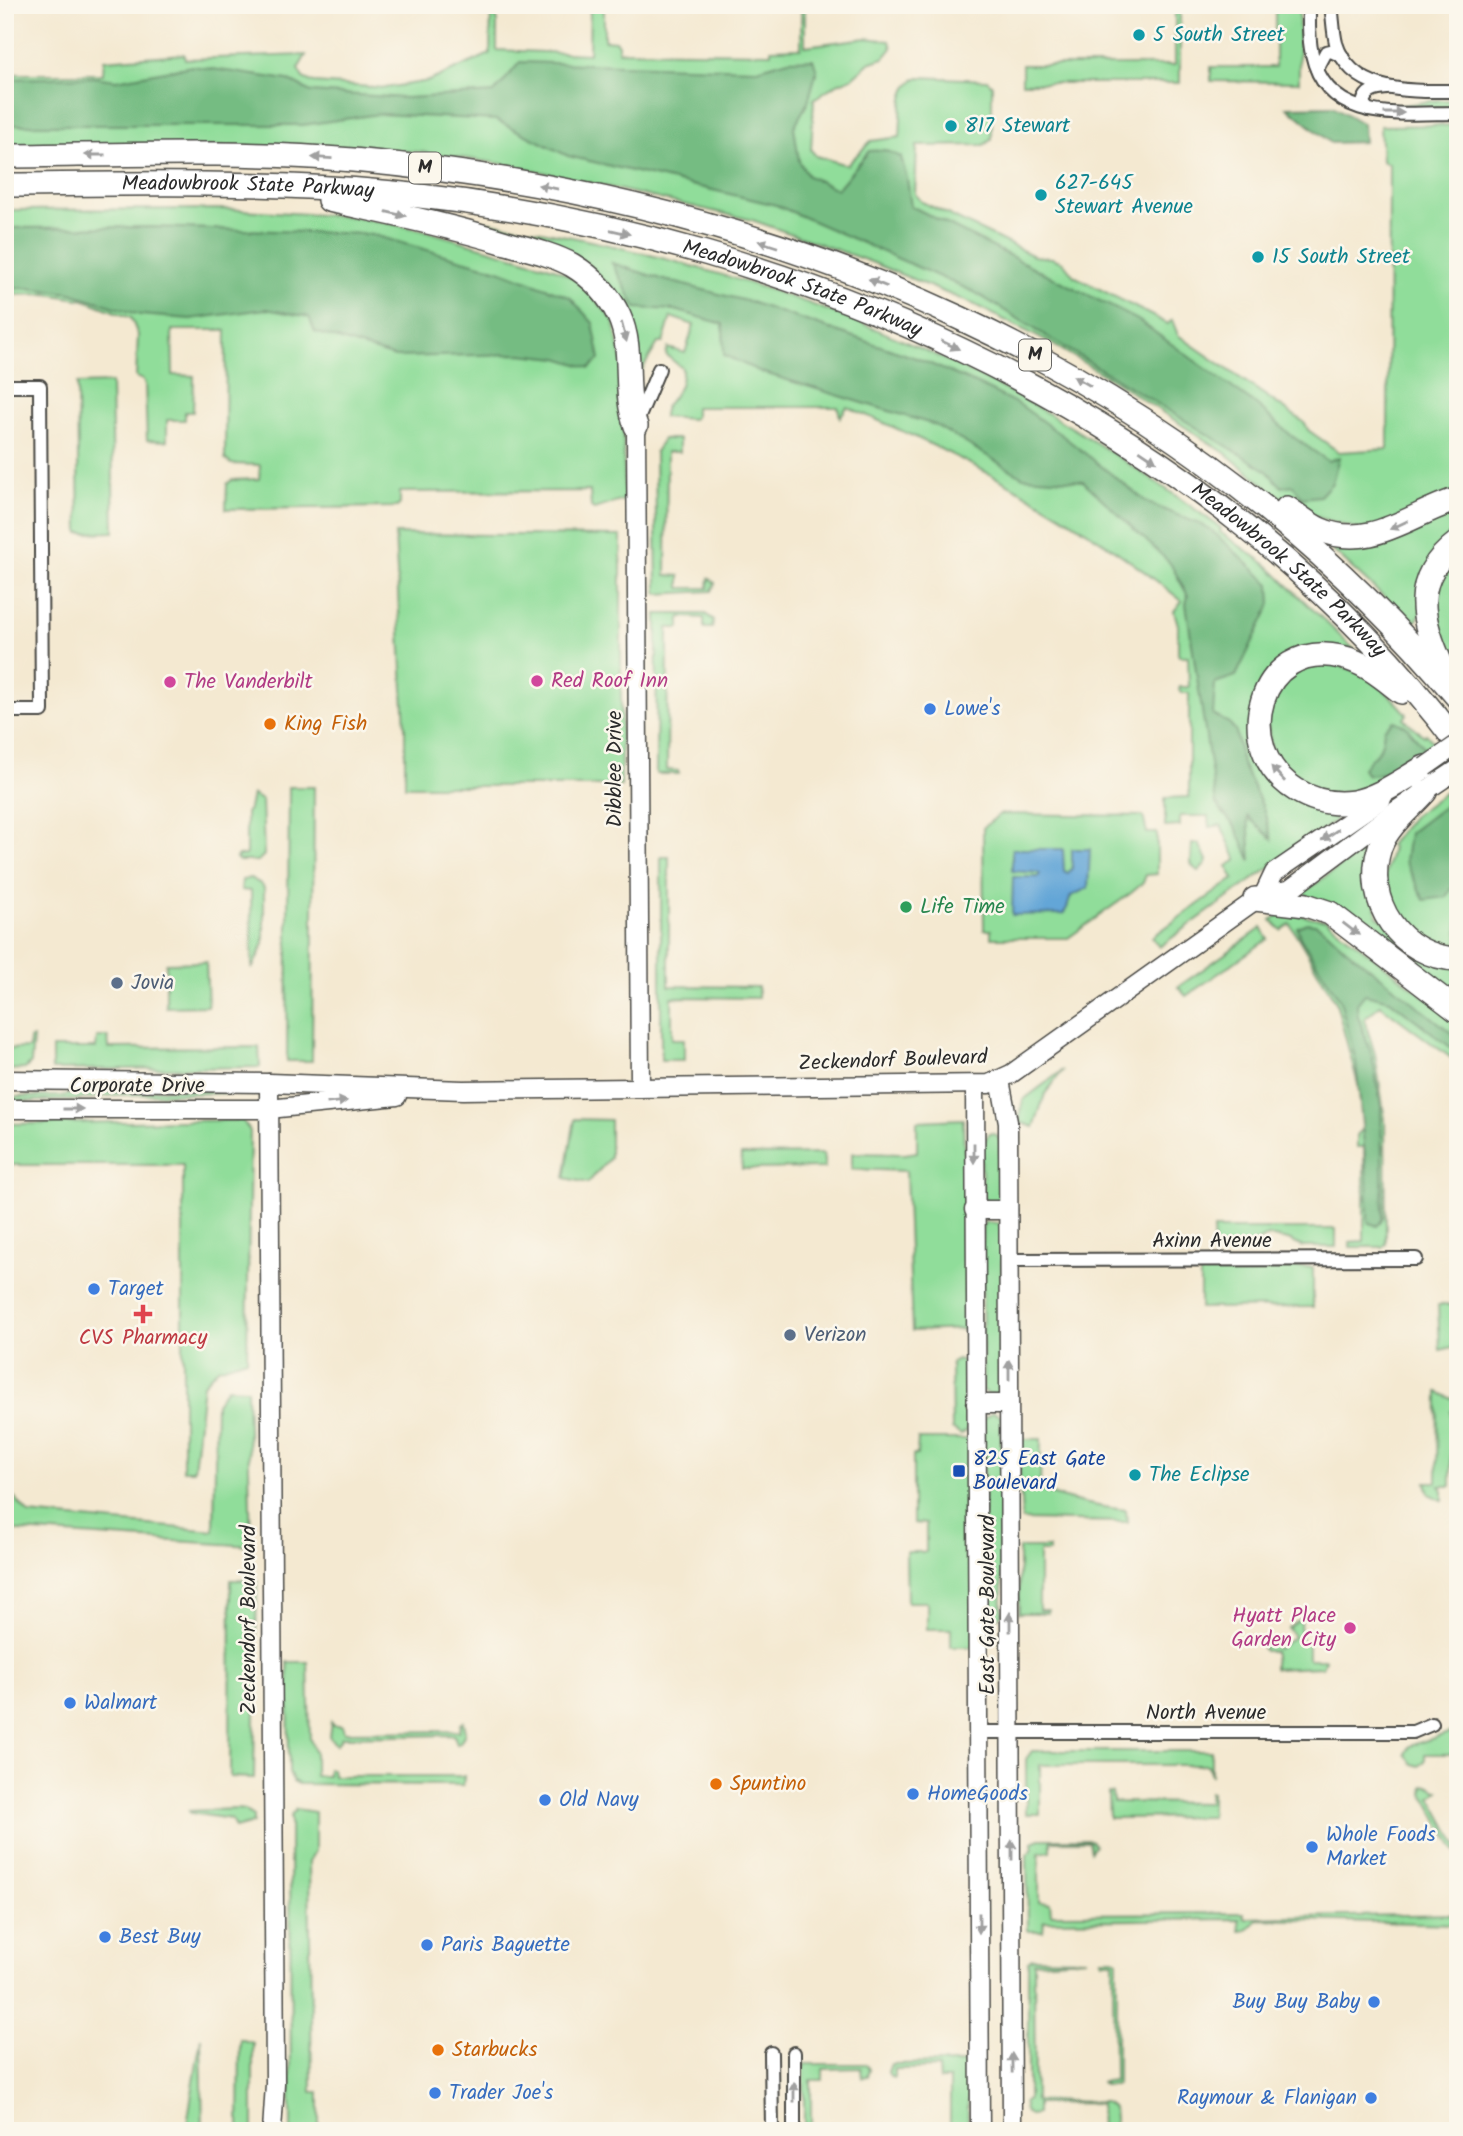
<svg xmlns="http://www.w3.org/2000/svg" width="1463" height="2136" font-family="Kalam,sans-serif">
<rect width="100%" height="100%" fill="#fbf7ec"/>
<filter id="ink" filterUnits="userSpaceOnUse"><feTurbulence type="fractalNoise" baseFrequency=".0143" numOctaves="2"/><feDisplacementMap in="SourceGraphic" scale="14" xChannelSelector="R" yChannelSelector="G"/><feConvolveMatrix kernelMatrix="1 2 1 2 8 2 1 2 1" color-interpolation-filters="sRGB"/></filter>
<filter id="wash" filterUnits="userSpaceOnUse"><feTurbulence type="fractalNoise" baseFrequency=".00686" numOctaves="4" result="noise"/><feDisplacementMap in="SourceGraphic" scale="28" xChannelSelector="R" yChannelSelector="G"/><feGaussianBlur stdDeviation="1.57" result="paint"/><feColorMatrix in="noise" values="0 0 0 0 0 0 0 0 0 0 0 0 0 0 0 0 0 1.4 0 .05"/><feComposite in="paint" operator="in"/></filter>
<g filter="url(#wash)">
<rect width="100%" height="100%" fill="#f4e9d1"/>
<g fill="#90dd9a" stroke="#5e8462" stroke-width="2">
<path d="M491 5H497V50L589 54 590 5H604V40L615 41 618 44V51L771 53V49L801 48V5H805V46L866 38 890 41 892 48 884 58 869 63 852 78 835 85 814 99 811 150 816 156 847 165 871 141 900 137C902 116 898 86 919 77L987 80 992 85V139L984 145 917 146 915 194 922 202 1034 256 1052 258 1063 262 1074 276 1168 324 1172 320 1178 335 1305 423 1308 430 1339 452 1388 449 1389 164 1382 161 1380 126 1458 125V495L1367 532 1296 511 1225 453 1116 382 1052 344 975 305 871 262 752 220 516 166 421 152 303 147 5 146V74H103L104 60 184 54 185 59 306 55 298 69 303 78 314 83 385 88 429 81 490 54Z"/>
<polygon points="1175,5 1180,5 1180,83 1022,83 1022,65 1175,65"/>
<polygon points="1275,5 1299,5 1299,82 1211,81 1211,67 1275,67"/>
<polygon points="1438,100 1458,100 1458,109 1398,109 1397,106"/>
<polygon points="225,209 355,217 423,230 554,268 580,281 613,320 623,364 624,500 594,509 591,507 590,491 400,492 400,504 397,507 226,509 227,484 232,480 259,479 260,465 231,464 225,459 226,330 172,330 173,375 194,376 193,412 185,412 185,420 167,420 167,441 147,440 145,384 143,380 136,377 138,335 131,318 85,300 47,294 5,295 5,210"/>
<path d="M455 217C638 242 824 297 989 381 1071 423 1147 474 1221 528L1220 532 1267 565 1361 656 1281 665 1251 737 1334 812 1336 820 1159 947 1152 937 1234 879 1227 866 1237 860 1221 825 1209 827 1208 816H1180V826L1165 827V798L1189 797V693H1181L1179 690 1180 687H1189L1188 656H1179L1178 653V625L1174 611 1182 601C1079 517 969 458 847 407L840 417 838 407H695V417L693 419 663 417C662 400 684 397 682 368L666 355 668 348 685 353 694 325 671 317 663 343H658L637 378 601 281Z"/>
<polygon points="111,383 114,532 79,533 77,384"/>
<polygon points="663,439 679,439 679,452 667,452 666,575 680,576 680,588 708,588 709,578 715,583 712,591 657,594 655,452"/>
<polygon points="1458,508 1458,539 1417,620 1412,623 1329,547 1334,543"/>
<polygon points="395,534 621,536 621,786 405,786 405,728"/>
<path d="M1458 553V669C1437 645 1426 617 1435 585 1438 574 1451 562 1458 553Z"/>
<polygon points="657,614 705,614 714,620 712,628 704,628 704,618 680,617 680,628 668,628 667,770 678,771 679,774 656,774"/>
<path d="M1333 663C1368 673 1384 687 1407 714L1404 719 1424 736 1426 734 1434 743 1413 759 1417 764 1388 785 1320 796 1272 756 1266 714 1284 679 1310 666Z"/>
<polygon points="289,787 314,787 312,1061 287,1061"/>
<polygon points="1458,789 1458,955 1437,952 1396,924 1383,882 1392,848 1389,845 1412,817 1444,793 1447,797"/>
<polygon points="252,794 262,801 264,855 258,861 239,861 236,858 238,856 246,855 246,813 249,809"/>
<polygon points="1000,814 1143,816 1147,833 1157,833 1157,874 1146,875 1143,883 1131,893 1068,938 991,938 991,930 984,930 983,828"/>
<polygon points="1192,844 1199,844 1207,860 1206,864 1199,871 1193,867 1191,863"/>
<polygon points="1370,845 1377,916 1458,968 1458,1005 1307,896 1304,892"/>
<polygon points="661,857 669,857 669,986 758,987 758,998 672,997 672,1039 684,1039 684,1060 661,1060"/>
<polygon points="250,878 261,884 264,888 264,943 252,969 251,891 241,890 242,880"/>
<polygon points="1284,912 1326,920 1458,1022 1458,1063 1380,1005 1364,1019 1375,1054 1385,1119 1386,1244 1383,1247 1350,1247 1350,1242 1364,1241 1364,1147 1357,1147 1357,1135 1363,1129 1362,1099 1336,1002 1290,924 1281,930 1271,920"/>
<polygon points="1262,928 1268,939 1186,996 1178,987"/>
<polygon points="206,962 208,1006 166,1007 166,963"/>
<polygon points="97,1037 108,1037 109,1048 259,1047 260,1067 52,1070 52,1048 96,1048"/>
<polygon points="30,1038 33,1038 31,1063 25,1069 5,1070 5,1040 6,1049 29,1048"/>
<polygon points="1063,1070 1045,1094 1034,1127 1019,1122 1023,1100"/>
<polygon points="232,1089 232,1093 116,1095 75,1100 5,1102 5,1097 60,1096 101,1090"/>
<polygon points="575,1119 610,1120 610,1158 588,1183 565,1178"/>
<polygon points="963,1119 970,1329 912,1331 906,1171 852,1169 852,1153 905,1154 917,1152 917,1121"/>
<polygon points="242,1120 250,1131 247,1359 218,1368 203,1384 194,1470 183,1470 183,1165 5,1165 5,1124"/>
<path d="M991 1133 998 1136 1000 1142 1001 1197 997 1202H989L984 1199C983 1181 975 1143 991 1133Z"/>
<polygon points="823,1154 825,1168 742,1169 741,1155"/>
<polygon points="985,1222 998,1223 1002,1225 1001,1391 996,1394 988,1394 983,1390 982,1227"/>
<polygon points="1213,1229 1336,1229 1336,1247 1303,1247 1288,1240 1268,1236 1244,1247 1214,1248"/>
<polygon points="1313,1267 1313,1307 1200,1308 1200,1269"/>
<polygon points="1438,1305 1458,1305 1458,1346 1440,1350"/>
<polygon points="957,1360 968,1364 967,1430 961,1435 952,1429 951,1363"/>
<polygon points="227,1388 247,1389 251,1546 5,1530 5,1487 29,1514 214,1531 216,1403"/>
<polygon points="1438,1392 1452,1399 1458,1398 1458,1411 1451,1411 1451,1486 1440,1486 1443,1490 1443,1501 1429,1494 1426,1482 1437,1482"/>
<polygon points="993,1412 1001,1416 1002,1614 998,1617 989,1616 985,1612 983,1419"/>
<polygon points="918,1439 974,1439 976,1647 951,1647 951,1629 927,1629 927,1602 907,1602 906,1552 926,1552 926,1524 913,1523 913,1455 917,1455"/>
<path d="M1018 1439H1041L1040 1490C1069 1501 1096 1507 1126 1510L1127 1522 1022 1520Z"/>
<polygon points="1019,1548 1049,1548 1049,1552 1039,1552 1039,1610 1048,1610 1048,1613 1019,1613"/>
<polygon points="231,1580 257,1580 254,1778 230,1777"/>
<polygon points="1300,1619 1301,1641 1308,1643 1308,1659 1325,1659 1322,1667 1274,1669 1274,1651 1264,1651 1262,1648 1270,1640 1277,1649 1294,1637 1288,1628"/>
<polygon points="288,1662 308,1662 310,1739 315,1752 315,1776 328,1776 328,1769 332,1769 333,1776 464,1776 463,1785 299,1784 293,1781 289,1772"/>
<polygon points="331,1722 333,1725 342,1725 344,1732 459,1731 460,1724 463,1722 465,1733 460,1743 457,1744 454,1735 342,1737 336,1745 329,1736"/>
<polygon points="1458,1730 1458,1754 1425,1754 1425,1762 1419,1766 1412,1764 1405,1754 1409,1746"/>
<polygon points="1032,1751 1211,1751 1211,1776 1208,1765 1040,1765 1040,1814 1026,1814 1026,1759"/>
<polygon points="1428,1785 1439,1791 1431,1797 1458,1846 1458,1855 1423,1793 1424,1786"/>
<polygon points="1209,1792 1211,1792 1211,1817 1109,1818 1108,1793 1112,1793 1113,1802 1208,1803"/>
<polygon points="236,1809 245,1810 253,1816 253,1823 235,1828 231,1819 190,1813 189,1811"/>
<polygon points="296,1809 315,1812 315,1851 309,1861 312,2092 319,2092 319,2131 291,2131 290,1816"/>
<path d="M1040 1839H1087L1093 1841 1095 1845 1091 1851 1089 1841H1051V1851L1039 1853V1902L1050 1903 1051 1914 1244 1913V1918L1458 1914V1924L1258 1919C1253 1925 1249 1932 1240 1931L1239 1919 1044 1921 1043 1931H1028L1027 1856 1033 1848V1842Z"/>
<polygon points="1032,1958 1086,1959 1034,1962 1035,2101 1105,2102 1113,2108 1115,2131 1101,2131 1100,2103 1037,2104 1037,2114 1030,2115 1025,2112 1024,2104 1028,2099 1028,1961"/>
<polygon points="1101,1958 1114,1958 1117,1960 1117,2083 1114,2085 1104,2085 1101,2082 1114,2080 1113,1961 1102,1961"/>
<polygon points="201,2037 203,2131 186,2131"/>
<polygon points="240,2039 253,2043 253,2131 239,2131"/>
<polygon points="968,2063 968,2131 950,2131 950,2080 939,2080 938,2068 894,2069 894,2078 890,2077 888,2072 891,2064"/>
<polygon points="804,2064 865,2064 869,2069 867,2077 862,2078 861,2068 823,2069 823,2080 811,2080 811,2131 804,2131"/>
</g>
<g fill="#74bc82" stroke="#507456" stroke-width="2">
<polygon points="813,59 817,70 808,102 794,127 799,161 808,176 837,189 869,151 885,150 901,157 907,178 911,206 1138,320 1255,404 1292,436 1328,461 1339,457 1332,483 1320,496 1302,498 1293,485 1282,487 1266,470 974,292 776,205 568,156 496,120 379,114 303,125 5,125 5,79 94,77 116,80 192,66 288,80 311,92 406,98 494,93 520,62 757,69 788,60"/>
<polygon points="1333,106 1363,124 1364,142 1331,143 1287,107"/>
<polygon points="152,227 370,234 502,271 570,297 593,323 600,359 590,368 558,358 520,354 395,357 315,332 309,317 266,309 190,319 140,315 71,293 27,288 5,289 5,228"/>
<polygon points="612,263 661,279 750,302 919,359 977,384 1020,405 1063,436 1148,503 1209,528 1270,584 1271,604 1236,676 1215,683 1213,715 1229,723 1236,732 1242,764 1263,807 1272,839 1248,817 1251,861 1236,828 1216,804 1186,604 1188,596 1170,563 1083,481 1023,477 935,425 761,372 724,355 723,324 675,310 636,308"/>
<path d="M1394 721 1406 726 1424 747C1413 756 1379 780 1366 774L1363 768C1377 750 1382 753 1384 729Z"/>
<polygon points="1451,801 1458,807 1458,878 1446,897 1424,900 1405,861 1409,833"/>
<polygon points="1307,923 1315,924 1327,931 1345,948 1458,1038 1458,1053 1390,1000 1365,994 1357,1004 1358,1016 1372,1056 1381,1107 1383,1216 1381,1222 1377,1226 1368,1222 1367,1177 1356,1062 1340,1000 1300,937 1297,927"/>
</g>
<polygon fill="#63a6d7" stroke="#476881" stroke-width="2" points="1012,849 1063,849 1064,871 1068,873 1072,868 1072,849 1090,849 1088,888 1071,896 1067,908 1063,914 1012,915 1013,877 1038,877 1040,873 1012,871"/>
</g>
<g filter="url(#ink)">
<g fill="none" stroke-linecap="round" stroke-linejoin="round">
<defs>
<g id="street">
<path d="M1309 5C1309 22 1308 38 1312 54 1327 125 1403 113 1458 113"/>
<path d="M1331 5C1333 18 1333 31 1336 43 1352 96 1415 91 1458 91"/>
<polyline points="1317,69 1326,52 1331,51 1342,56"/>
<path d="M1368 110 1363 103C1366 91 1375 89 1387 88"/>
<polyline points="5,386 40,386 42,711 5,711"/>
<polyline points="636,424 659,369"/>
<polyline points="1009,1260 1416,1259"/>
<polyline points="978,1732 1413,1732 1432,1724"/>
<polyline points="771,2053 772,2131"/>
<polyline points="794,2053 794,2131"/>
</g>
<g id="secondary">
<polyline points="636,426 640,1088"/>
<polyline points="1264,894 1274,873 1382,799"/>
<polyline points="5,1080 269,1083 463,1090 989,1084 1011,1074 1264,894 1289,890 1391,814 1458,769"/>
<polyline points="1000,1080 1008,1122 1012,2131"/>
<polyline points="269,1083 275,2084 272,2131"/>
<polyline points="975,1085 980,2131"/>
<polyline points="5,1109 269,1109 397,1096"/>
<polyline points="974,1210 1008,1210"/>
<polyline points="976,1404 1009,1404"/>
</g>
<g id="highway">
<path d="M5 156C121 155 238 150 353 160 778 198 1180 365 1458 698"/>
<path id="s1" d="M5 185C141 184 277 180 412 195 806 238 1215 422 1458 744"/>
<path d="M329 200C388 213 448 225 506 243 528 249 552 254 572 265 592 277 609 295 619 316 635 351 622 390 636 426"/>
<path d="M1287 508C1298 515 1307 523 1319 529 1370 552 1411 513 1458 499"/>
<path d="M1443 668C1421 621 1409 579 1458 542"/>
<path d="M1401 692C1383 678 1365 662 1341 657 1259 638 1229 748 1296 790 1314 801 1333 805 1353 802 1378 798 1403 779 1425 767"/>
<path d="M1425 792C1410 809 1388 825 1380 847 1362 901 1401 958 1458 959"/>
<polyline points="1255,899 1306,905 1330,913 1458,1011"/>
</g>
</defs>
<use href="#street" stroke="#494844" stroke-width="16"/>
<use href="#secondary" stroke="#494844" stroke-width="21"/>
<use href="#highway" stroke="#494844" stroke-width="26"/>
<use href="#street" stroke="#fff" stroke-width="12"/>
<use href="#secondary" stroke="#fff" stroke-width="18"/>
<use href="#highway" stroke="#fff" stroke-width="23"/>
<defs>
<polyline id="secondary-bridge" points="1425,767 1458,744"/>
</defs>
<use href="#secondary-bridge" stroke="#494844" stroke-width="21" stroke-linecap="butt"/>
<use href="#secondary-bridge" stroke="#fff" stroke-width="18"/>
</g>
<defs><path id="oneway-solid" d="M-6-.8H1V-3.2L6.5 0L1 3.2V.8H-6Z" transform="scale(1.75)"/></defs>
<g fill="#a0a0a0">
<use href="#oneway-solid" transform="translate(1394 113)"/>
<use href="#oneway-solid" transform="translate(95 155) rotate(180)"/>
<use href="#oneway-solid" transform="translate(322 158) rotate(-177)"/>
<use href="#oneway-solid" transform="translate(548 187) rotate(-169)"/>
<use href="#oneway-solid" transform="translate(396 214) rotate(13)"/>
<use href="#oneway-solid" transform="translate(620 232) rotate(13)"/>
<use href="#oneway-solid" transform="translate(768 244) rotate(-162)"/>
<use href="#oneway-solid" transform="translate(878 283) rotate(-158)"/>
<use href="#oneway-solid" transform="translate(624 332) rotate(75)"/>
<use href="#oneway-solid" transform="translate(950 345) rotate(25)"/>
<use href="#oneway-solid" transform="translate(1082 381) rotate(-150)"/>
<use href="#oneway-solid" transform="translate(1148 456) rotate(34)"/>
<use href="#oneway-solid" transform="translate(1399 525) rotate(155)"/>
<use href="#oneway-solid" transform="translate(1278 774) rotate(-132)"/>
<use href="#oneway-solid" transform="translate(1330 835) rotate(146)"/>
<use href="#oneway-solid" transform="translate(1351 929) rotate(37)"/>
<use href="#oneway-solid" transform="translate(337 1102) rotate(-6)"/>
<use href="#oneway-solid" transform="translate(73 1109)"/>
<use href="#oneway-solid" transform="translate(974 1153) rotate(90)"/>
<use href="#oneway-solid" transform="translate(1009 1370) rotate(-90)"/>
<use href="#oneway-solid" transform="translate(1010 1622) rotate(-90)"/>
<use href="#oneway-solid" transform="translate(1012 1850) rotate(-90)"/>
<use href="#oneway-solid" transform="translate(979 1923) rotate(90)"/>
<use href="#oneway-solid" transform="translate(1012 2063) rotate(-91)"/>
<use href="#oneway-solid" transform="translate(794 2092) rotate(-90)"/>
</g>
</g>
<g fill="#0f9aa8" stroke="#fbf7ec" stroke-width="2.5">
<circle cx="1139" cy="35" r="7"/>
<circle cx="951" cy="126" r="7"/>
<circle cx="1041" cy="195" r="7"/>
<circle cx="1258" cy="257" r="7"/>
<circle cx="1135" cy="1475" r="7"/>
</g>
<g fill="#d1479c" stroke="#fbf7ec" stroke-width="2.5">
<circle cx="537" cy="681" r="7"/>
<circle cx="170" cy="682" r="7"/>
<circle cx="1350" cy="1628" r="7"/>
</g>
<g fill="#3f7fe0" stroke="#fbf7ec" stroke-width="2.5">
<circle cx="930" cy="709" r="7"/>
<circle cx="94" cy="1289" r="7"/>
<circle cx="70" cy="1703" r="7"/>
<circle cx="913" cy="1794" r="7"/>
<circle cx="545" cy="1800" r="7"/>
<circle cx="1312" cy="1847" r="7"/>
<circle cx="105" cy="1937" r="7"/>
<circle cx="427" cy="1945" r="7"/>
<circle cx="1374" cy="2002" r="7"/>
<circle cx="435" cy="2093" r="7"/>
<circle cx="1371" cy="2098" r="7"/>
</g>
<g fill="#e8710a" stroke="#fbf7ec" stroke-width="2.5">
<circle cx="270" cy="724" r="7"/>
<circle cx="716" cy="1784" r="7"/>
<circle cx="438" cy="2050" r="7"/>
</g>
<circle fill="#2e9e5b" stroke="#fbf7ec" stroke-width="2.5" cx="906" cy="907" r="7"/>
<g fill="#5c6f8a" stroke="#fbf7ec" stroke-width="2.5">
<circle cx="117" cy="983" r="7"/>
<circle cx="790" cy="1335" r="7"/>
</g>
<path fill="#e0444e" stroke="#fbf7ec" stroke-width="2.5" d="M139.5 1303.5h7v7h7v7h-7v7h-7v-7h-7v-7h7z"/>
<rect fill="#1a4fb4" stroke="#fbf7ec" stroke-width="2.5" x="952" y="1464" width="14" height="14" rx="3.5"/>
<g text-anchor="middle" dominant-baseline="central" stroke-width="5" stroke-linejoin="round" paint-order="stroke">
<g fill="#fbf7ec" stroke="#696865" stroke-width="2">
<rect x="409" y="152.5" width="32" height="31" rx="5"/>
<rect x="1019" y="339.5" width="32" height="31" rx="5"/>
</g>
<g font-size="19" font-weight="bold" fill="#2b2b2b">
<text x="425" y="168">M</text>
<text x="1035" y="355">M</text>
</g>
<g font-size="21" fill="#0d838f" stroke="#fbf7ec" text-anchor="start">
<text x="1153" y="35">5 South Street</text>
<text x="965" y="126">817 Stewart</text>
<text x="1055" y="183">627-645<tspan x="1055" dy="24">Stewart Avenue</tspan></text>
<text x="1272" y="257">15 South Street</text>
<text x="1149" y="1475">The Eclipse</text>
</g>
<g font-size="21" fill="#2b2b2b" stroke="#fbf7ec">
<text stroke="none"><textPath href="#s1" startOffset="243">Meadowbrook State Parkway</textPath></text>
<text stroke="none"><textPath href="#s1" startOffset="810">Meadowbrook State Parkway</textPath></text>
<text stroke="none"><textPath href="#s1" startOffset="1377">Meadowbrook State Parkway</textPath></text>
<text transform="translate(615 769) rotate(-90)">Dibblee Drive</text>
<text transform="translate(893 1061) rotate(-2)">Zeckendorf Boulevard</text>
<text x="137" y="1086">Corporate Drive</text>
<text x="1212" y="1241">Axinn Avenue</text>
<text transform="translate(988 1605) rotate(-90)">East Gate Boulevard</text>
<text transform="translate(249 1620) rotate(-90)">Zeckendorf Boulevard</text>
<text x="1206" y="1713">North Avenue</text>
</g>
<g font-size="21" fill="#b23c85" stroke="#fbf7ec" text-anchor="start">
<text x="551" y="681">Red Roof Inn</text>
<text x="184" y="682">The Vanderbilt</text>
<text x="1336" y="1616" text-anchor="end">Hyatt Place<tspan x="1336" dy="24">Garden City</tspan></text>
</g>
<g font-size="21" fill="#366cbe" stroke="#fbf7ec" text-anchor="start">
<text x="944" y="709">Lowe's</text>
<text x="108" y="1289">Target</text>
<text x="84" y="1703">Walmart</text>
<text x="927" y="1794">HomeGoods</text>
<text x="559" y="1800">Old Navy</text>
<text x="1326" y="1835">Whole Foods<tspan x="1326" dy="24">Market</tspan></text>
<text x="119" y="1937">Best Buy</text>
<text x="441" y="1945">Paris Baguette</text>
<text x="1360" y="2002" text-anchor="end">Buy Buy Baby</text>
<text x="449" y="2093">Trader Joe's</text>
<text x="1357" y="2098" text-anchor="end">Raymour &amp; Flanigan</text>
</g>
<g font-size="21" fill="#c56008" stroke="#fbf7ec" text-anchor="start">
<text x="284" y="724">King Fish</text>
<text x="730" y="1784">Spuntino</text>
<text x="452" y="2050">Starbucks</text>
</g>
<g font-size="21" fill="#27864d" stroke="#fbf7ec" text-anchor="start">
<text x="920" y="907">Life Time</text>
</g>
<g font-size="21" fill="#4e5e75" stroke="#fbf7ec" text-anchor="start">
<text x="131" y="983">Jovia</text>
<text x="804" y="1335">Verizon</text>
</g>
<g font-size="21" fill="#be3a42" stroke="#fbf7ec">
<text x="143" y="1338">CVS Pharmacy</text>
</g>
<g font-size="21" fill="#164399" stroke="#fbf7ec" text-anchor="start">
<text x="973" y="1459">825 East Gate<tspan x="973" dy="24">Boulevard</tspan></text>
</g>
</g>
<rect width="1463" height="2136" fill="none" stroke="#fbf7ec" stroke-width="28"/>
</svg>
